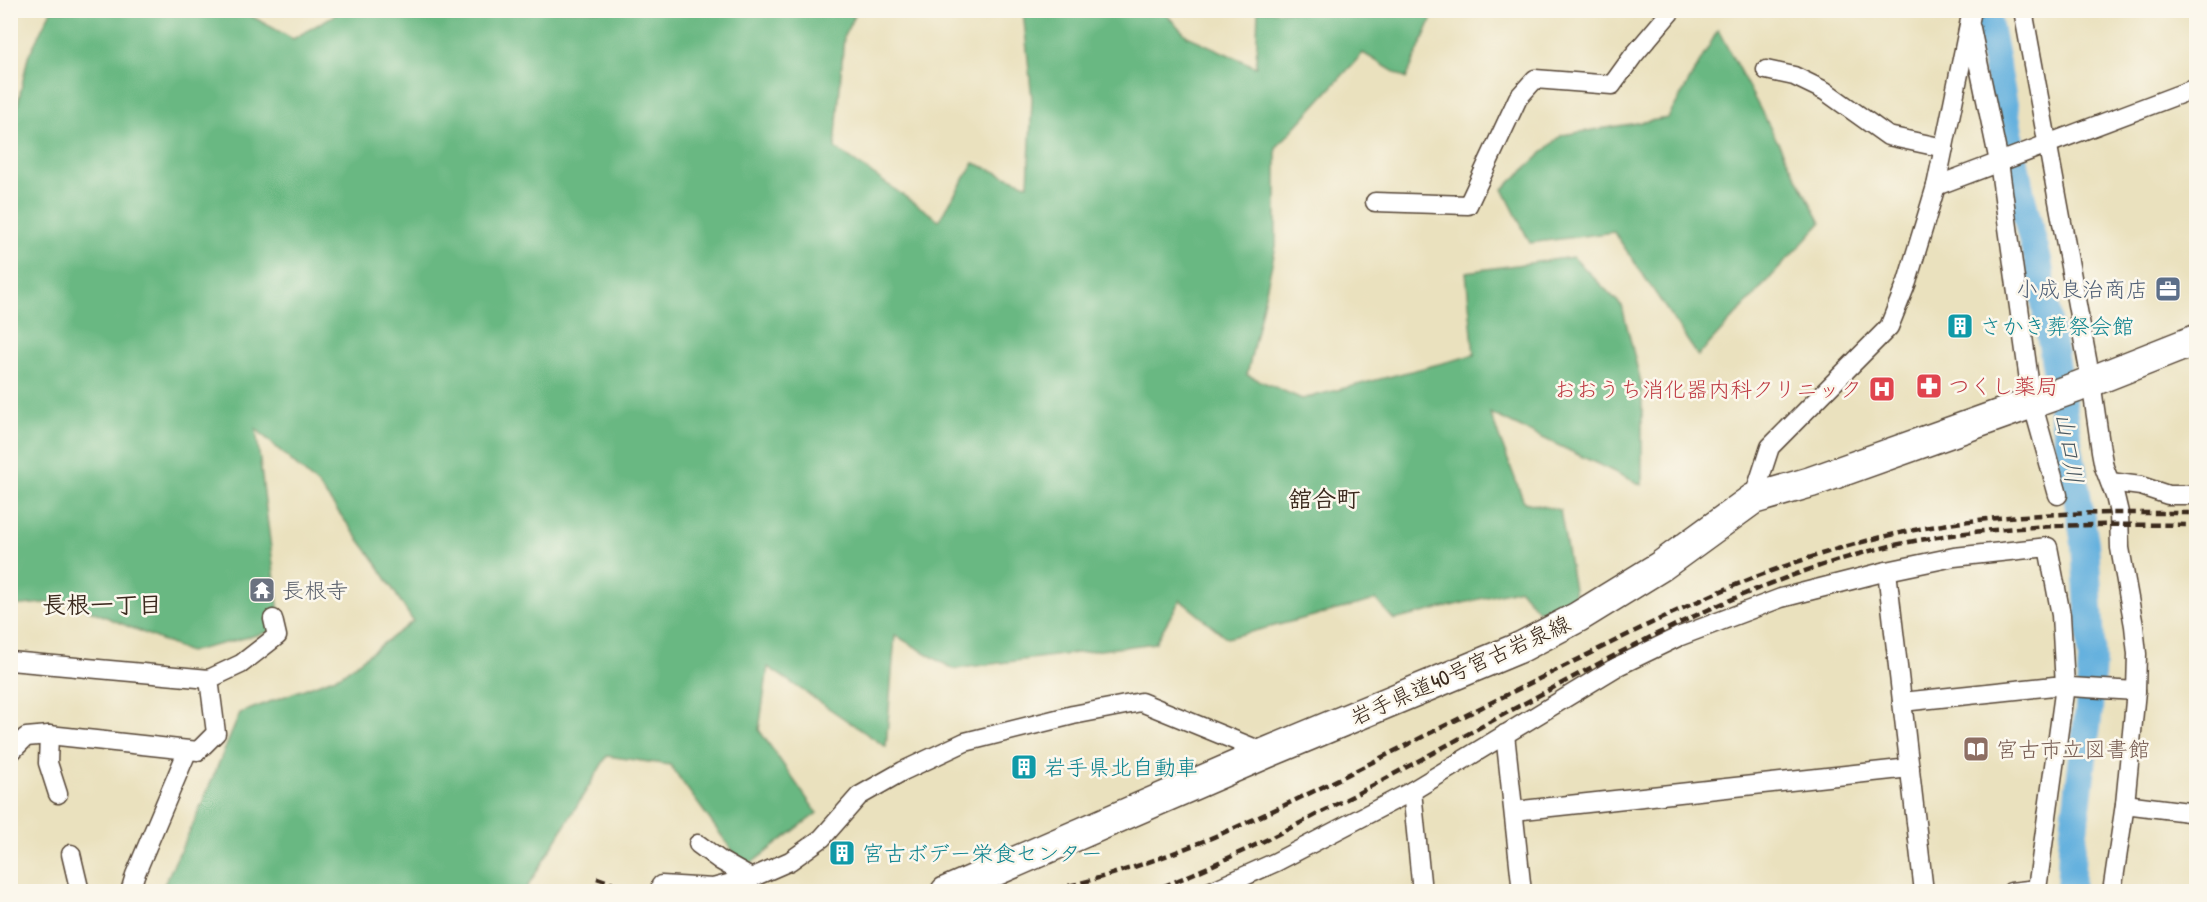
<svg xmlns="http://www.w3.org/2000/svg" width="2207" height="902" font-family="'Patrick Hand','Klee One',sans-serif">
<rect width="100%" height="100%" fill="#fbf7ec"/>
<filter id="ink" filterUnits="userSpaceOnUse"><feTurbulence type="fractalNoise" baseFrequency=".0167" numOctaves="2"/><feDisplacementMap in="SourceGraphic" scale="12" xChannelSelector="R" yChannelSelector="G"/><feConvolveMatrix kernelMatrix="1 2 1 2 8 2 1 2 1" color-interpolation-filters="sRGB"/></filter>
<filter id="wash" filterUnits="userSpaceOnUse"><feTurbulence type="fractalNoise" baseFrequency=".008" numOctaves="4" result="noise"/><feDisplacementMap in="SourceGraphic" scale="24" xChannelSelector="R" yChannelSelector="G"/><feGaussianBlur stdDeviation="1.35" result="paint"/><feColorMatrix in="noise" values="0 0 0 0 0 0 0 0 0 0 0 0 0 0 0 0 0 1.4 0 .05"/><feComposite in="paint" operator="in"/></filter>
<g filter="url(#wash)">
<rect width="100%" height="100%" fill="#eae1be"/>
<g fill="#69b882" stroke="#527150" stroke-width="1.5">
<polygon points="343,10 857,11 844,36 835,148 939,220 974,163 1028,185 1032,99 1023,11 1163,11 1187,36 1256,67 1258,11 1435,11 1406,79 1363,53 1276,148 1276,246 1247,375 1302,399 1474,355 1466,272 1573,257 1622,306 1642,387 1642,485 1490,413 1524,502 1560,510 1576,601 1538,611 1520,589 1394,620 1376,600 1227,638 1180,600 1155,643 953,669 895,635 886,747 768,667 759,730 817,813 745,868 670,765 607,756 525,891 161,891 194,822 240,713 341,675 413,621 373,558 319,486 256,429 281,629 189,652 68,601 11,606 11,135 28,57 51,11 242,11 293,39"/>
<polygon points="1718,30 1821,223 1698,356 1614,232 1530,243 1503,189 1562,135 1668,118"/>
</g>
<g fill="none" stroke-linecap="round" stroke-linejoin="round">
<polyline stroke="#65b1de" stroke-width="28" points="1986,10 2021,195 2038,261 2085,543 2092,660 2089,709 2072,847 2070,892"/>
</g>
</g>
<g filter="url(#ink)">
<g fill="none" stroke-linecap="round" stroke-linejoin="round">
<defs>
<g id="street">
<polyline points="2023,10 2091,381 2101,451 2104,467 2115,496 2119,513 2120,548 2134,626 2137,654 2136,691 2125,804 2112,892"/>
<polyline points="1971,28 1999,162 2032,402 2058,495"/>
<polyline points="1766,70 1794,76 1825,91 1888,136 1944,148"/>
<polyline points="1936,186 2196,88"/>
<polyline points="1375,202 1468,205 1518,98 1535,79 1612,85 1633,56 1672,10"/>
<polyline points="2110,482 2141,486 2168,495 2196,495"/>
<polyline points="1753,499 1770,447 1889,327 1907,282 1936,186 1972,10"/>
<polyline points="1887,571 1924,892"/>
<polyline points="10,661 209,679"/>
<polyline points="1902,702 2054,686 2136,691"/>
<polyline points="1505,734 1522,892"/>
<polyline points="49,735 48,763 58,794"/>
<polyline points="10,753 26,737 49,735 198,751 216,733 209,679 241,664 277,636 273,619"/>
<polyline points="1412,791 1422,892"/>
<polyline points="2125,804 2196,813"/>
<polyline points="1514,811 1910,768"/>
<polyline points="698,844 721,861 751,878"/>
<polyline points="71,854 80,892"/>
<polyline points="661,885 713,888 751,878 790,861 822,838 859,796 903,771 965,742 1073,715 1141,702 1266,753"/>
<polyline points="130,892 135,875 187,752"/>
<polyline points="1209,892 1276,862 1412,791 1618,666 1678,637 1781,598 1887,571 1954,557 2048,547 2061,615 2065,686 2037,889 2011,892"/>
</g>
<polyline id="primary" points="946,892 1266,753 1521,647 1578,617 1661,566 1753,499 1811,482 2077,387 2196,340"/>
</defs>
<use href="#street" stroke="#554536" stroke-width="21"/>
<use href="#primary" stroke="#554536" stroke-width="33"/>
<use href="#street" stroke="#fff" stroke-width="18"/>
<use href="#primary" stroke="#fff" stroke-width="30"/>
<g stroke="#3b2a1e" stroke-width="4.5" stroke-dasharray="9 4.5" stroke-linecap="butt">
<polyline points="597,878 639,892"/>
<path d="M1042 892C1152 869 1247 824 1347 775 1424 736 1502 697 1579 659 1647 625 1716 590 1788 565 1834 549 1883 535 1931 527 2018 511 2108 513 2196 513"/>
<path d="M1150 892C1288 836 1418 760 1549 690 1652 635 1746 586 1859 554 1969 523 2083 524 2196 525"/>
</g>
</g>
</g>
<defs>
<symbol id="office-square" viewBox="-11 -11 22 22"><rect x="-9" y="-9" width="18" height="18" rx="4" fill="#5c6f8a" stroke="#fbf7ec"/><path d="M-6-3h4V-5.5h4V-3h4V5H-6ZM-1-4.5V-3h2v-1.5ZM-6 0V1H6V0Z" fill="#fff"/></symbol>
<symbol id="building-square" viewBox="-11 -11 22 22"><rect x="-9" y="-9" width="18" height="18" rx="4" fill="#0f9aa8" stroke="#fbf7ec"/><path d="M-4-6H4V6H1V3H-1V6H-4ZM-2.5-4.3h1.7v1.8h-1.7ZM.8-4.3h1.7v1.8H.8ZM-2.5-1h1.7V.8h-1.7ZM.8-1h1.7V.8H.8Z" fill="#fff"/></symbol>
<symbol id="pharmacy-square" viewBox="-11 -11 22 22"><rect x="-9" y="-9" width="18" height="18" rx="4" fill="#e0444e" stroke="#fbf7ec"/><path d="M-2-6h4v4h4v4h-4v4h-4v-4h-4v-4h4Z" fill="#fff"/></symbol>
<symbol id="hospital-square" viewBox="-11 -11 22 22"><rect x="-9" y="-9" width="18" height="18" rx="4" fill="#e0444e" stroke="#fbf7ec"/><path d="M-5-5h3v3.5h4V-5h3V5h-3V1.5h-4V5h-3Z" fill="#fff"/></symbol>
<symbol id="temple-square" viewBox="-11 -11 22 22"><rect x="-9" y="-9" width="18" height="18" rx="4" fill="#6b7280" stroke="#fbf7ec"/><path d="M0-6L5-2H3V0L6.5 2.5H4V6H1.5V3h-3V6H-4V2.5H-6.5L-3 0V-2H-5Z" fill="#fff"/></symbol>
<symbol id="library-square" viewBox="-11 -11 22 22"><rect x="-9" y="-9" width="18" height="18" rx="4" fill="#8d6e63" stroke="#fbf7ec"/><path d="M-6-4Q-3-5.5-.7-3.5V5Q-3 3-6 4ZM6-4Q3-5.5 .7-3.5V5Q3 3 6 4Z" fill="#fff"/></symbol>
</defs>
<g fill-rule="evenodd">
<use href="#office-square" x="2153" y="274" width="30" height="30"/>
<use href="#building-square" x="1945" y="311" width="30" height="30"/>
<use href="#pharmacy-square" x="1914" y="371" width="30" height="30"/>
<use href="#hospital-square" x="1867" y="374" width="30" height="30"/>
<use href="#temple-square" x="247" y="575" width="30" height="30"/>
<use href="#library-square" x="1961" y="734" width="30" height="30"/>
<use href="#building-square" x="1009" y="752" width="30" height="30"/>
<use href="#building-square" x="827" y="838" width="30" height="30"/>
</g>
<g text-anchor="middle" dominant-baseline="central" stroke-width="5" stroke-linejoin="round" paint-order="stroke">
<g font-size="22" fill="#4e5e75" stroke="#fbf7ec" text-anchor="end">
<text x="2148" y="289">小成良治商店</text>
</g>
<g font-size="22" fill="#0d838f" stroke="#fbf7ec" text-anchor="start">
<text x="1980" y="326">さかき葬祭会館</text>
<text x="1044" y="767">岩手県北自動車</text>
<text x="862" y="853">宮古ボデー栄食センター</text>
</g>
<g font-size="22" fill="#be3a42" stroke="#fbf7ec" text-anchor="start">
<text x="1948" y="386">つくし薬局</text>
<text x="1862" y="389" text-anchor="end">おおうち消化器内科クリニック</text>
</g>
<g font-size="22" fill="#5b616d" stroke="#fbf7ec" text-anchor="start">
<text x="282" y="590">長根寺</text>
</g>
<g font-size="22" fill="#3b2a1e" stroke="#fbf7ec">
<text transform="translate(1460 670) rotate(-24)">岩手県道40号宮古岩泉線</text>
</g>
<g font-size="22" fill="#785e54" stroke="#fbf7ec" text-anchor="start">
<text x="1996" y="749">宮古市立図書館</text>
</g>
<g font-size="24" font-style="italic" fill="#4a5961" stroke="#fbf7ec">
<text transform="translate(2070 448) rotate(81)">山口川</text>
</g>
<g font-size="24" font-weight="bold" fill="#3b2a1e" stroke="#fbf7ec">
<text x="1324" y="498">舘合町</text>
<text x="102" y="604">長根一丁目</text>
</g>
</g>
<rect width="2207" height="902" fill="none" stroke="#fbf7ec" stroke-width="36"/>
</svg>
